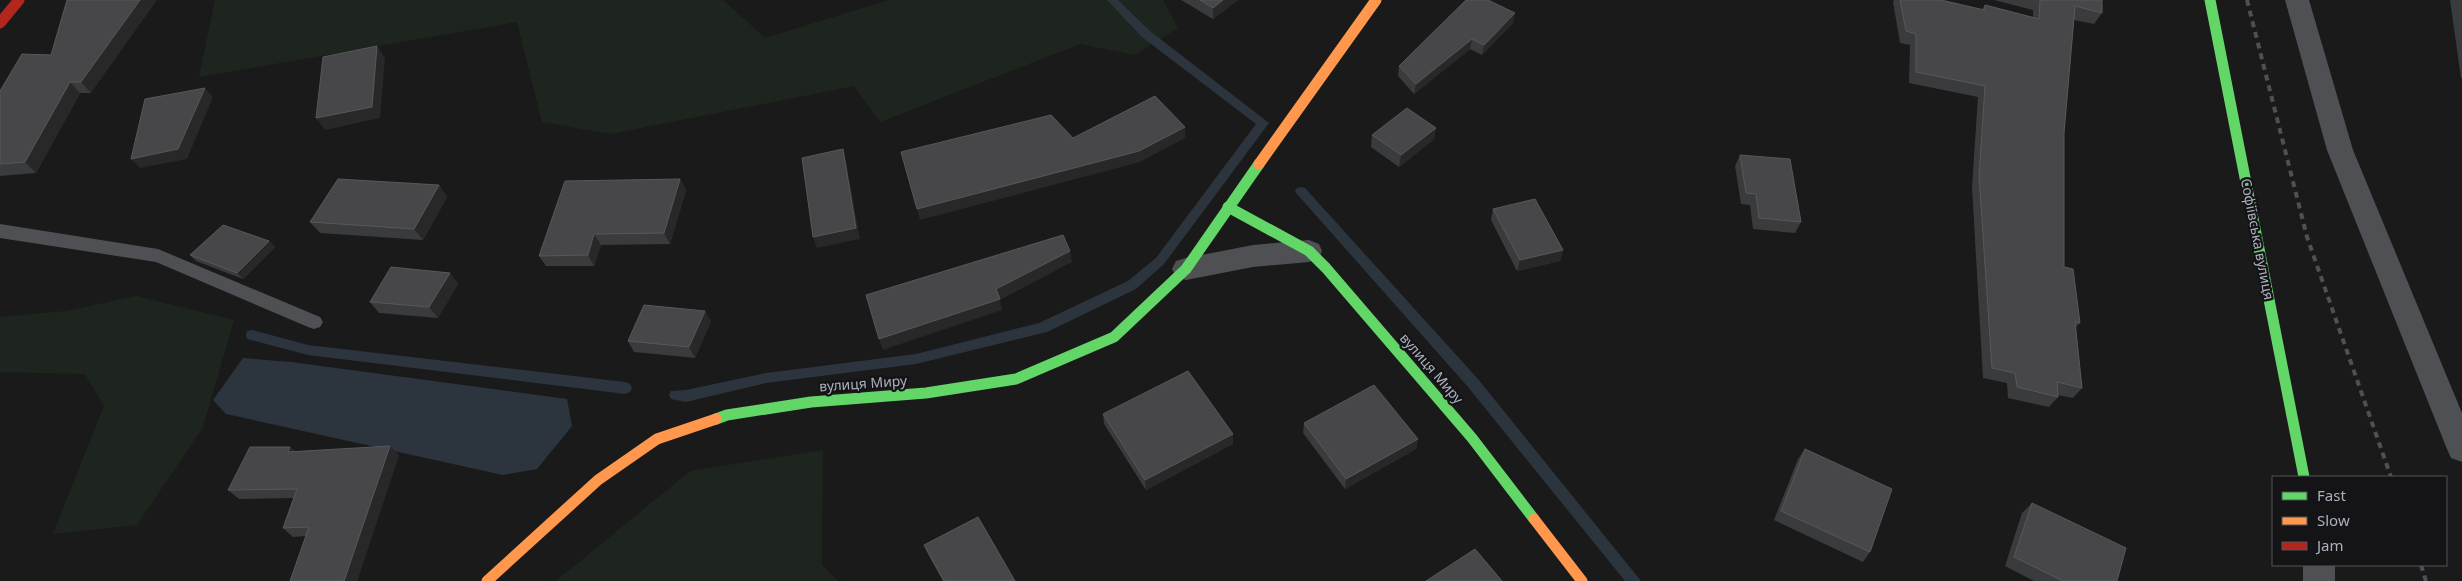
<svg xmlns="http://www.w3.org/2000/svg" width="2462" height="581" font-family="'Noto Sans',sans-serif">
<rect width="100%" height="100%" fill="#1a1a1b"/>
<g fill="#1e251f">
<polygon points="215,0 723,0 765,38 889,0 1163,0 1178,28 1135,55 1080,44 880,122 854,86 611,134 542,122 517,22 199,77"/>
<polygon points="136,296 234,320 203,427 137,525 53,534 104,406 85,374 0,372 0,317 66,311"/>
<polygon points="823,450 822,565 838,581 556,581 690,471"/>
</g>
<polygon fill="#2c353e" points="243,358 291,362 567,399 572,426 537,469 503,475 226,414 213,400"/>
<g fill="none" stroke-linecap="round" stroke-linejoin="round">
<g fill="#2c353e" fill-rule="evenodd">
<polygon points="1107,0 1118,0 1150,31 1269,123 1164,264 1136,289 1047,332 916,364 766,383 686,402 671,399 669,395 671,391 686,390 766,373 916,354 1039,323 1128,281 1156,258 1256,124 1142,37"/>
<polygon points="1301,187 1305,188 1478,379 1641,581 1625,581 1468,387 1297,194 1295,191 1297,188"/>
<polygon points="252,330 308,345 625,382 630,384 632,388 630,392 625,394 308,355 247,339 246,335 247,331"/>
</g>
<polygon fill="#4e5054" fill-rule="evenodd" points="0,224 158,249 320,317 323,322 320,327 314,329 308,327 156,262 0,238"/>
<g fill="#4e5054" fill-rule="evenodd">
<polygon points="2285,0 2309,0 2353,150 2462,413 2462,462 2451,458 2447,449 2327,150"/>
<polygon points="1309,240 1319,244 1322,251 1319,258 1309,262 1253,267 1186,280 1176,277 1172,269 1176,261 1186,258 1253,245"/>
<rect x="2303" y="565" width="32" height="16"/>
</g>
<g stroke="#63d668" stroke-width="11">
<polyline points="2210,0 2304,477"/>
<polyline points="1228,207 1309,251 1326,268 1472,438 1534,519"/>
<polyline points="716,419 727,415 811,402 926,393 1016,379 1114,337 1186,269 1259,164"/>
</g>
<g stroke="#ff974d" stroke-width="11">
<polyline points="1259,164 1376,0"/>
<polyline points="1534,519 1582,581"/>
<polyline points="487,581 598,480 657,439 716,419"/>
</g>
<polyline stroke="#b3261e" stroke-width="11" points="0,23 19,0"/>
<g stroke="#4e5053" stroke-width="4" stroke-dasharray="6 5" stroke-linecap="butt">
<polyline points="2247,0 2307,237 2391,477"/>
<polyline points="2421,565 2426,581"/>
</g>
</g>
<g fill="#3a3b3d">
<polygon points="67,0 91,93 80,93 36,173 0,176 0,91 51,55"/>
<polygon points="1181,0 1238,0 1213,19"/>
<polygon points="1894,0 1941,0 1982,9 1985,5 2033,17 2033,10 1994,0 2102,0 2102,13 2094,24 2074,20 2064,133 2064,267 2080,323 2076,327 2082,388 2073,398 2058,395 2058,397 2049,407 2008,398 2007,383 1983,378 1972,187 1978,97 1909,83 1910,45 1900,43 1893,2"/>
<polygon points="2450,0 2462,0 2462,79 2461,78"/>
<polygon points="1513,23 1482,55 1470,49 1414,94 1398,76 1399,66"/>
<polygon points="1436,128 1434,139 1399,167 1371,147 1372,135"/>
<polygon points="1740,155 1801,222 1795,233 1753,229 1750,205 1741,204 1735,166"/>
<polygon points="680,179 686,190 670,244 601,245 594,266 546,266 539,256"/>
<polygon points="439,185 447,197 423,240 320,233 310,222"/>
<polygon points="1493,209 1563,250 1560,261 1517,271 1491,220"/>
<polygon points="269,241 275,247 243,279 196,261 190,255"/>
<polygon points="450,273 458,284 438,318 379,313 370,302"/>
<polygon points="711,321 695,358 634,352 628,341"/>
<polygon points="1103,414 1233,444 1146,490 1104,424"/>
<polygon points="1304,423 1418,439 1416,449 1345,489 1303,433"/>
<polygon points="290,447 296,452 399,455 357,581 290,581 306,536 293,537 283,528 294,498 239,499 228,490"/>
<polygon points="1805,449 1870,552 1863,562 1774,520 1798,459"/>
<polygon points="2032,503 2117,581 2034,581 2005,566 2022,513"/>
<polygon points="924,545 1015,581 943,581 928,554"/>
</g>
<g fill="#282829">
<polygon points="140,0 157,0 91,93 81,82"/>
<polygon points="1223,0 1238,0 1213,19 1213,8"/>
<polygon points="1515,13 1513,23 1482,55 1484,45"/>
<polygon points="1472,39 1470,49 1414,94 1416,84"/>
<polygon points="377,46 385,58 380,118 325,130 316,118"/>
<polygon points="70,82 80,93 36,173 25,162"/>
<polygon points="205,88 213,97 187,159 140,168 131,159"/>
<polygon points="1185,127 1185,138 1140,162 920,220 917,209"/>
<polygon points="1436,128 1434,139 1399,167 1401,155"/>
<polygon points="843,149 846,161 860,239 817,248 813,237"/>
<polygon points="680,179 686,190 670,244 664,233"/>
<polygon points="439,185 447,197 423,240 414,229"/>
<polygon points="594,234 601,245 594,266 588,255"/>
<polygon points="269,241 275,247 243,279 237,273"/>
<polygon points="1563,250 1560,261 1517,271 1520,260"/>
<polygon points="1070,251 1072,262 1000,300 1002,310 883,350 879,339 996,289"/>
<polygon points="450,273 458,284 438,318 429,307"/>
<polygon points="705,311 711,321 695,358 689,347"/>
<polygon points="1233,434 1233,444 1146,490 1145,480"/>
<polygon points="1418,439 1416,449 1345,489 1346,479"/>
<polygon points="390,446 399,455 357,581 344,581"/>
<polygon points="290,447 301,456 288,452"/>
</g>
<g fill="#47474a" stroke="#56585c">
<polygon points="67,0 140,0 81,82 70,82 25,162 0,164 0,91 22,54 51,55"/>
<polygon points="1200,0 1223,0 1213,8"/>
<polygon points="1466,0 1488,0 1515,13 1484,45 1472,39 1416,84 1399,66"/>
<polygon points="1900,0 1941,0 1984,10 1985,5 2039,19 2040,0 2102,0 2102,13 2075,6 2064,133 2064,267 2073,269 2080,323 2075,322 2082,388 2057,382 2058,397 2017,387 2015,373 1992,368 1979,176 1985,86 1916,72 1916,34 1906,31"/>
<polygon points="377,46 372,107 316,118 323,57"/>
<polygon points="205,88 178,149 131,159 145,99"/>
<polygon points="1155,96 1185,127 1139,151 917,209 901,152 1051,115 1073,138"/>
<polygon points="1407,108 1436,128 1401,155 1372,135"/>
<polygon points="843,149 856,228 813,237 802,158"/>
<polygon points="1740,155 1790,159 1801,222 1759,218 1756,194 1746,193"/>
<polygon points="338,179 439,185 414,229 310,222"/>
<polygon points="680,179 664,233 594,234 588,255 539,256 565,181"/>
<polygon points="1535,199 1563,250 1520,260 1493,209"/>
<polygon points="223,225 269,241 237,273 190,255"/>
<polygon points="1063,235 1070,251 996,289 1000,299 879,339 866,295"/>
<polygon points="391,267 450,273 429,307 370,302"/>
<polygon points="644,305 705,311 689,347 628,341"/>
<polygon points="1188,371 1233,434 1145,480 1103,414"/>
<polygon points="1374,385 1418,439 1346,479 1304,423"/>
<polygon points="390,446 344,581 290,581 309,527 283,528 297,489 228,490 250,447 290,447 288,452"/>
<polygon points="1805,449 1892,489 1870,552 1781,511"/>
<polygon points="2032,503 2126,548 2117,581 2063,581 2014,557"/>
<polygon points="978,517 1015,581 944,581 924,545"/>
<polygon points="1475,549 1502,581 1426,581"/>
</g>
<g text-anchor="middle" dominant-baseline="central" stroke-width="4.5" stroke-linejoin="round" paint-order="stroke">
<g font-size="14" fill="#abb0bc" stroke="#141417">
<text transform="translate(2258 239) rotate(79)">Софіївська вулиця</text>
<text transform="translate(1432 368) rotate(49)">вулиця Миру</text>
<text transform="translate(863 383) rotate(-4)">вулиця Миру</text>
</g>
</g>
<rect x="2272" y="476" width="175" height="90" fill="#141417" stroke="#505259"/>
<rect x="2282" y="492" width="25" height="8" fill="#63d668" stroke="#505259"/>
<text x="2317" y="501" font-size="15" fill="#abb0bc">Fast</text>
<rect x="2282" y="517" width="25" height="8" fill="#ff974d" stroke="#505259"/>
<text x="2317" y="526" font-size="15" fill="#abb0bc">Slow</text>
<rect x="2282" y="542" width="25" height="8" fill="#b3261e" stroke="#505259"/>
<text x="2317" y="551" font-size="15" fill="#abb0bc">Jam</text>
</svg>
